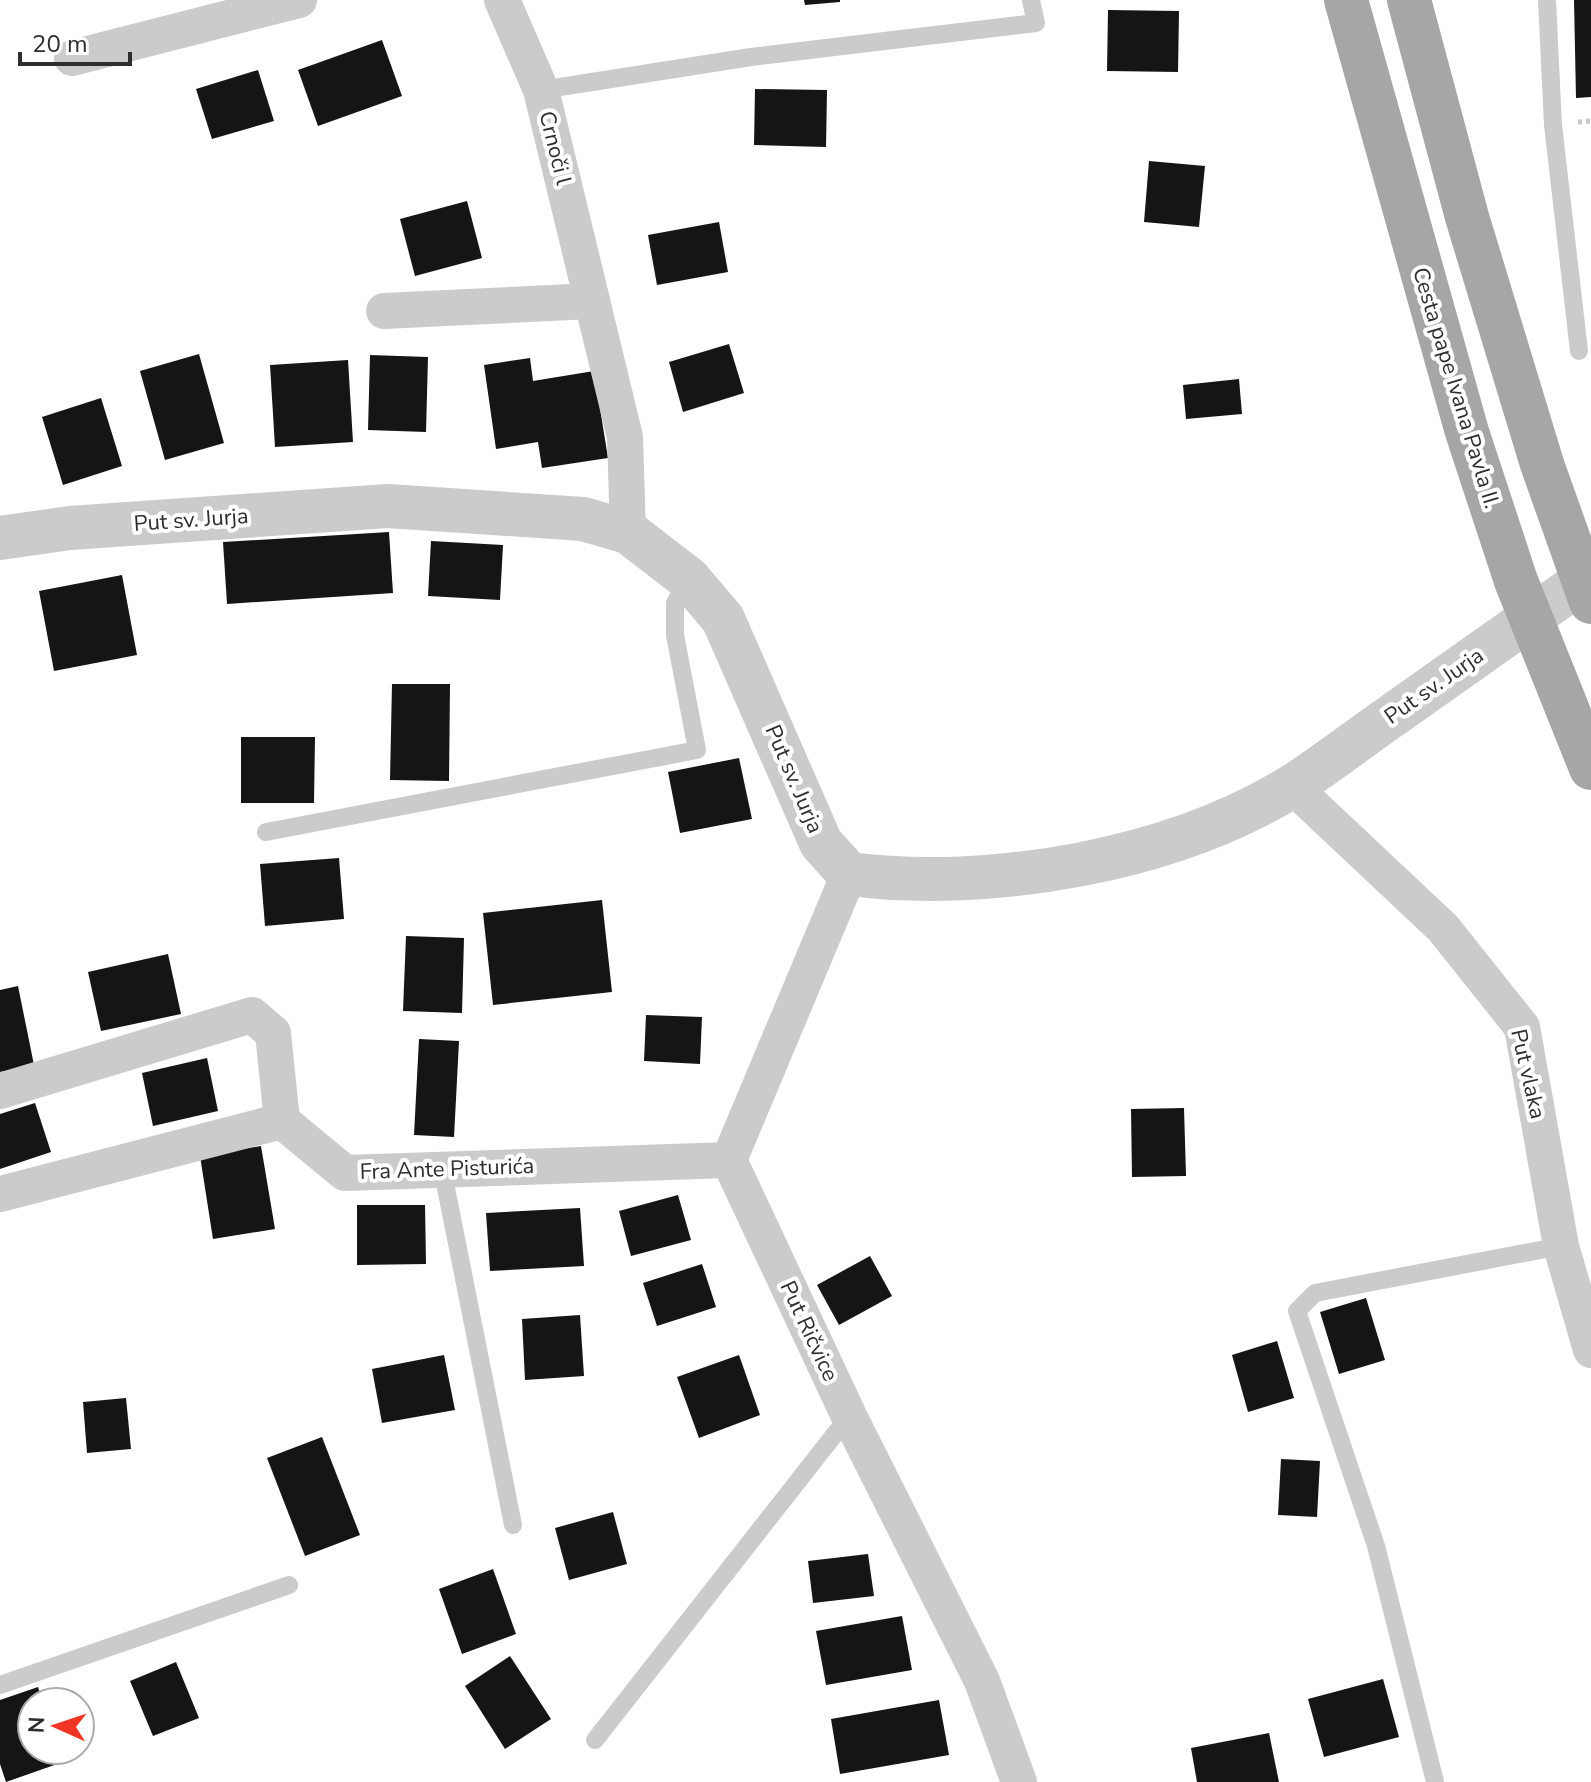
<svg xmlns="http://www.w3.org/2000/svg" width="1591" height="1782" font-family="'Nunito Sans',sans-serif">
<rect width="100%" height="100%" fill="#fff"/>
<g fill="#151515">
<polygon points="804,0 840,0 840,2 805,5"/>
<polygon points="1574,0 1591,0 1591,97 1576,98"/>
<polygon points="1108,10 1179,11 1178,72 1107,71"/>
<polygon points="382,40 402,96 318,126 298,70"/>
<polygon points="258,70 274,121 212,139 196,89"/>
<polygon points="755,89 827,90 826,147 754,145"/>
<polygon points="1149,161 1205,166 1199,227 1144,222"/>
<polygon points="467,201 482,258 415,276 400,219"/>
<polygon points="719,222 728,272 657,285 648,235"/>
<polygon points="729,344 744,393 683,412 669,362"/>
<polygon points="199,354 224,443 165,460 140,371"/>
<polygon points="370,355 428,357 426,432 368,430"/>
<polygon points="530,358 533,381 594,371 608,458 542,468 538,442 496,449 484,365"/>
<polygon points="348,360 353,442 275,447 270,365"/>
<polygon points="1239,379 1242,414 1186,419 1183,385"/>
<polygon points="101,398 122,466 63,485 42,417"/>
<polygon points="389,532 393,593 227,604 223,542"/>
<polygon points="431,541 503,545 500,600 428,596"/>
<polygon points="122,575 137,655 54,671 39,591"/>
<polygon points="392,684 450,684 449,781 390,780"/>
<polygon points="241,737 315,737 314,803 241,803"/>
<polygon points="739,758 752,819 680,833 668,772"/>
<polygon points="339,858 344,919 265,926 260,864"/>
<polygon points="602,900 612,992 493,1005 483,913"/>
<polygon points="406,936 464,938 462,1013 403,1011"/>
<polygon points="168,954 181,1014 101,1031 88,972"/>
<polygon points="18,986 34,1065 0,1072 0,990"/>
<polygon points="646,1015 702,1017 700,1064 644,1061"/>
<polygon points="419,1039 459,1041 454,1137 414,1135"/>
<polygon points="207,1058 218,1111 153,1126 142,1073"/>
<polygon points="35,1103 51,1152 0,1169 0,1114"/>
<polygon points="1184,1108 1186,1176 1132,1177 1131,1109"/>
<polygon points="261,1146 275,1229 213,1239 200,1156"/>
<polygon points="678,1195 691,1240 631,1256 619,1211"/>
<polygon points="357,1205 425,1205 426,1264 357,1265"/>
<polygon points="580,1208 584,1266 490,1271 486,1213"/>
<polygon points="870,1256 892,1296 839,1325 817,1285"/>
<polygon points="702,1264 716,1307 657,1326 643,1283"/>
<polygon points="1366,1298 1385,1360 1339,1374 1320,1312"/>
<polygon points="580,1315 584,1376 525,1380 522,1319"/>
<polygon points="1277,1341 1294,1398 1248,1412 1232,1355"/>
<polygon points="444,1355 455,1410 382,1423 372,1369"/>
<polygon points="739,1355 760,1415 699,1438 677,1377"/>
<polygon points="126,1398 131,1449 87,1453 83,1402"/>
<polygon points="322,1437 360,1535 305,1556 267,1458"/>
<polygon points="1281,1459 1320,1461 1317,1517 1278,1515"/>
<polygon points="613,1512 627,1564 569,1580 555,1528"/>
<polygon points="868,1554 874,1596 813,1603 808,1561"/>
<polygon points="493,1569 516,1634 462,1654 439,1589"/>
<polygon points="902,1616 912,1670 826,1685 816,1631"/>
<polygon points="510,1656 551,1719 505,1749 465,1686"/>
<polygon points="176,1662 199,1718 153,1736 130,1681"/>
<polygon points="1383,1679 1399,1737 1324,1757 1308,1699"/>
<polygon points="38,1687 43,1702 32,1702 32,1750 59,1750 63,1762 6,1782 0,1764 0,1700"/>
<polygon points="939,1700 949,1755 840,1774 831,1719"/>
<polygon points="1269,1733 1279,1782 1197,1782 1191,1748"/>
</g>
<g fill="none" stroke-linecap="round" stroke-linejoin="round">
<polyline stroke="#cbcbcb" stroke-width="5" stroke-dasharray="4 4" stroke-linecap="butt" points="1578,122 1591,121"/>
<g stroke="#cbcbcb" stroke-width="18">
<polyline points="1547,0 1553,125 1579,351"/>
<polyline points="541,90 751,57 1036,23 1031,0"/>
<polyline points="266,832 697,750 675,635 675,603 689,579"/>
<polyline points="442,1168 513,1525"/>
<polyline points="0,1685 289,1585"/>
<polyline points="595,1740 849,1416"/>
<polyline points="1435,1782 1376,1546 1297,1311 1315,1293 1561,1246"/>
</g>
<g stroke="#cbcbcb" stroke-width="36">
<polyline points="502,0 541,90 625,437 628,532"/>
<polyline points="72,58 299,0"/>
<polyline points="384,311 592,301"/>
<polyline points="1292,786 1443,928 1522,1027 1561,1246 1591,1350"/>
<polyline points="849,874 729,1160 849,1416 982,1681 1019,1782"/>
<polyline points="0,1091 252,1015 273,1033 282,1121"/>
<polyline points="0,1194 282,1121 345,1173 729,1160"/>
</g>
<path stroke="#cbcbcb" stroke-width="44" d="M0 538 70 528 388 506 583 519 628 532 689 579 723 619 821 843 849 874C990 892 1172 861 1294 785 1328 763 1360 738 1393 715 1459 668 1525 621 1591 575"/>
<g stroke="#a6a6a6" stroke-width="44">
<polyline points="1346,0 1467,432 1516,581 1591,768"/>
<polyline points="1409,0 1467,217 1542,464 1591,602"/>
</g>
</g>
<g text-anchor="middle" dominant-baseline="central" stroke-width="8" stroke-linejoin="round" paint-order="stroke">
<g font-size="22" fill="#2e2e2e" stroke="#fff">
<text transform="translate(555 148) rotate(76)">Crnoči l</text>
<text transform="translate(1456 388) rotate(73)">Cesta pape Ivana Pavla II.</text>
<text transform="translate(191 520) rotate(-4)">Put sv. Jurja</text>
<text transform="translate(1434 686) rotate(-35)">Put sv. Jurja</text>
<text transform="translate(794 779) rotate(67)">Put sv. Jurja</text>
<text transform="translate(1528 1074) rotate(77)">Put vlaka</text>
<text transform="translate(447 1169) rotate(-2)">Fra Ante Pisturića</text>
<text transform="translate(809 1331) rotate(65)">Put Ričvice</text>
</g>
</g>
<g transform="translate(56 1726) rotate(273)"><circle r="38" fill="#ffffff" stroke="#ababab" stroke-width="2"/>
<path d="M0-6L14 30L0 20L-14 30Z" fill="#f03524"/>
<text y="-12" font-size="22" font-weight="bold" text-anchor="middle" fill="#2e2e2e">N</text>
</g>
<path d="M20 52v12h110v-12" fill="none" stroke="#2e2e2e" stroke-width="4"/>
<text x="32" y="52" font-size="24" fill="#2e2e2e" stroke="#ffffff" stroke-width="6" paint-order="stroke">20 m</text>
</svg>
